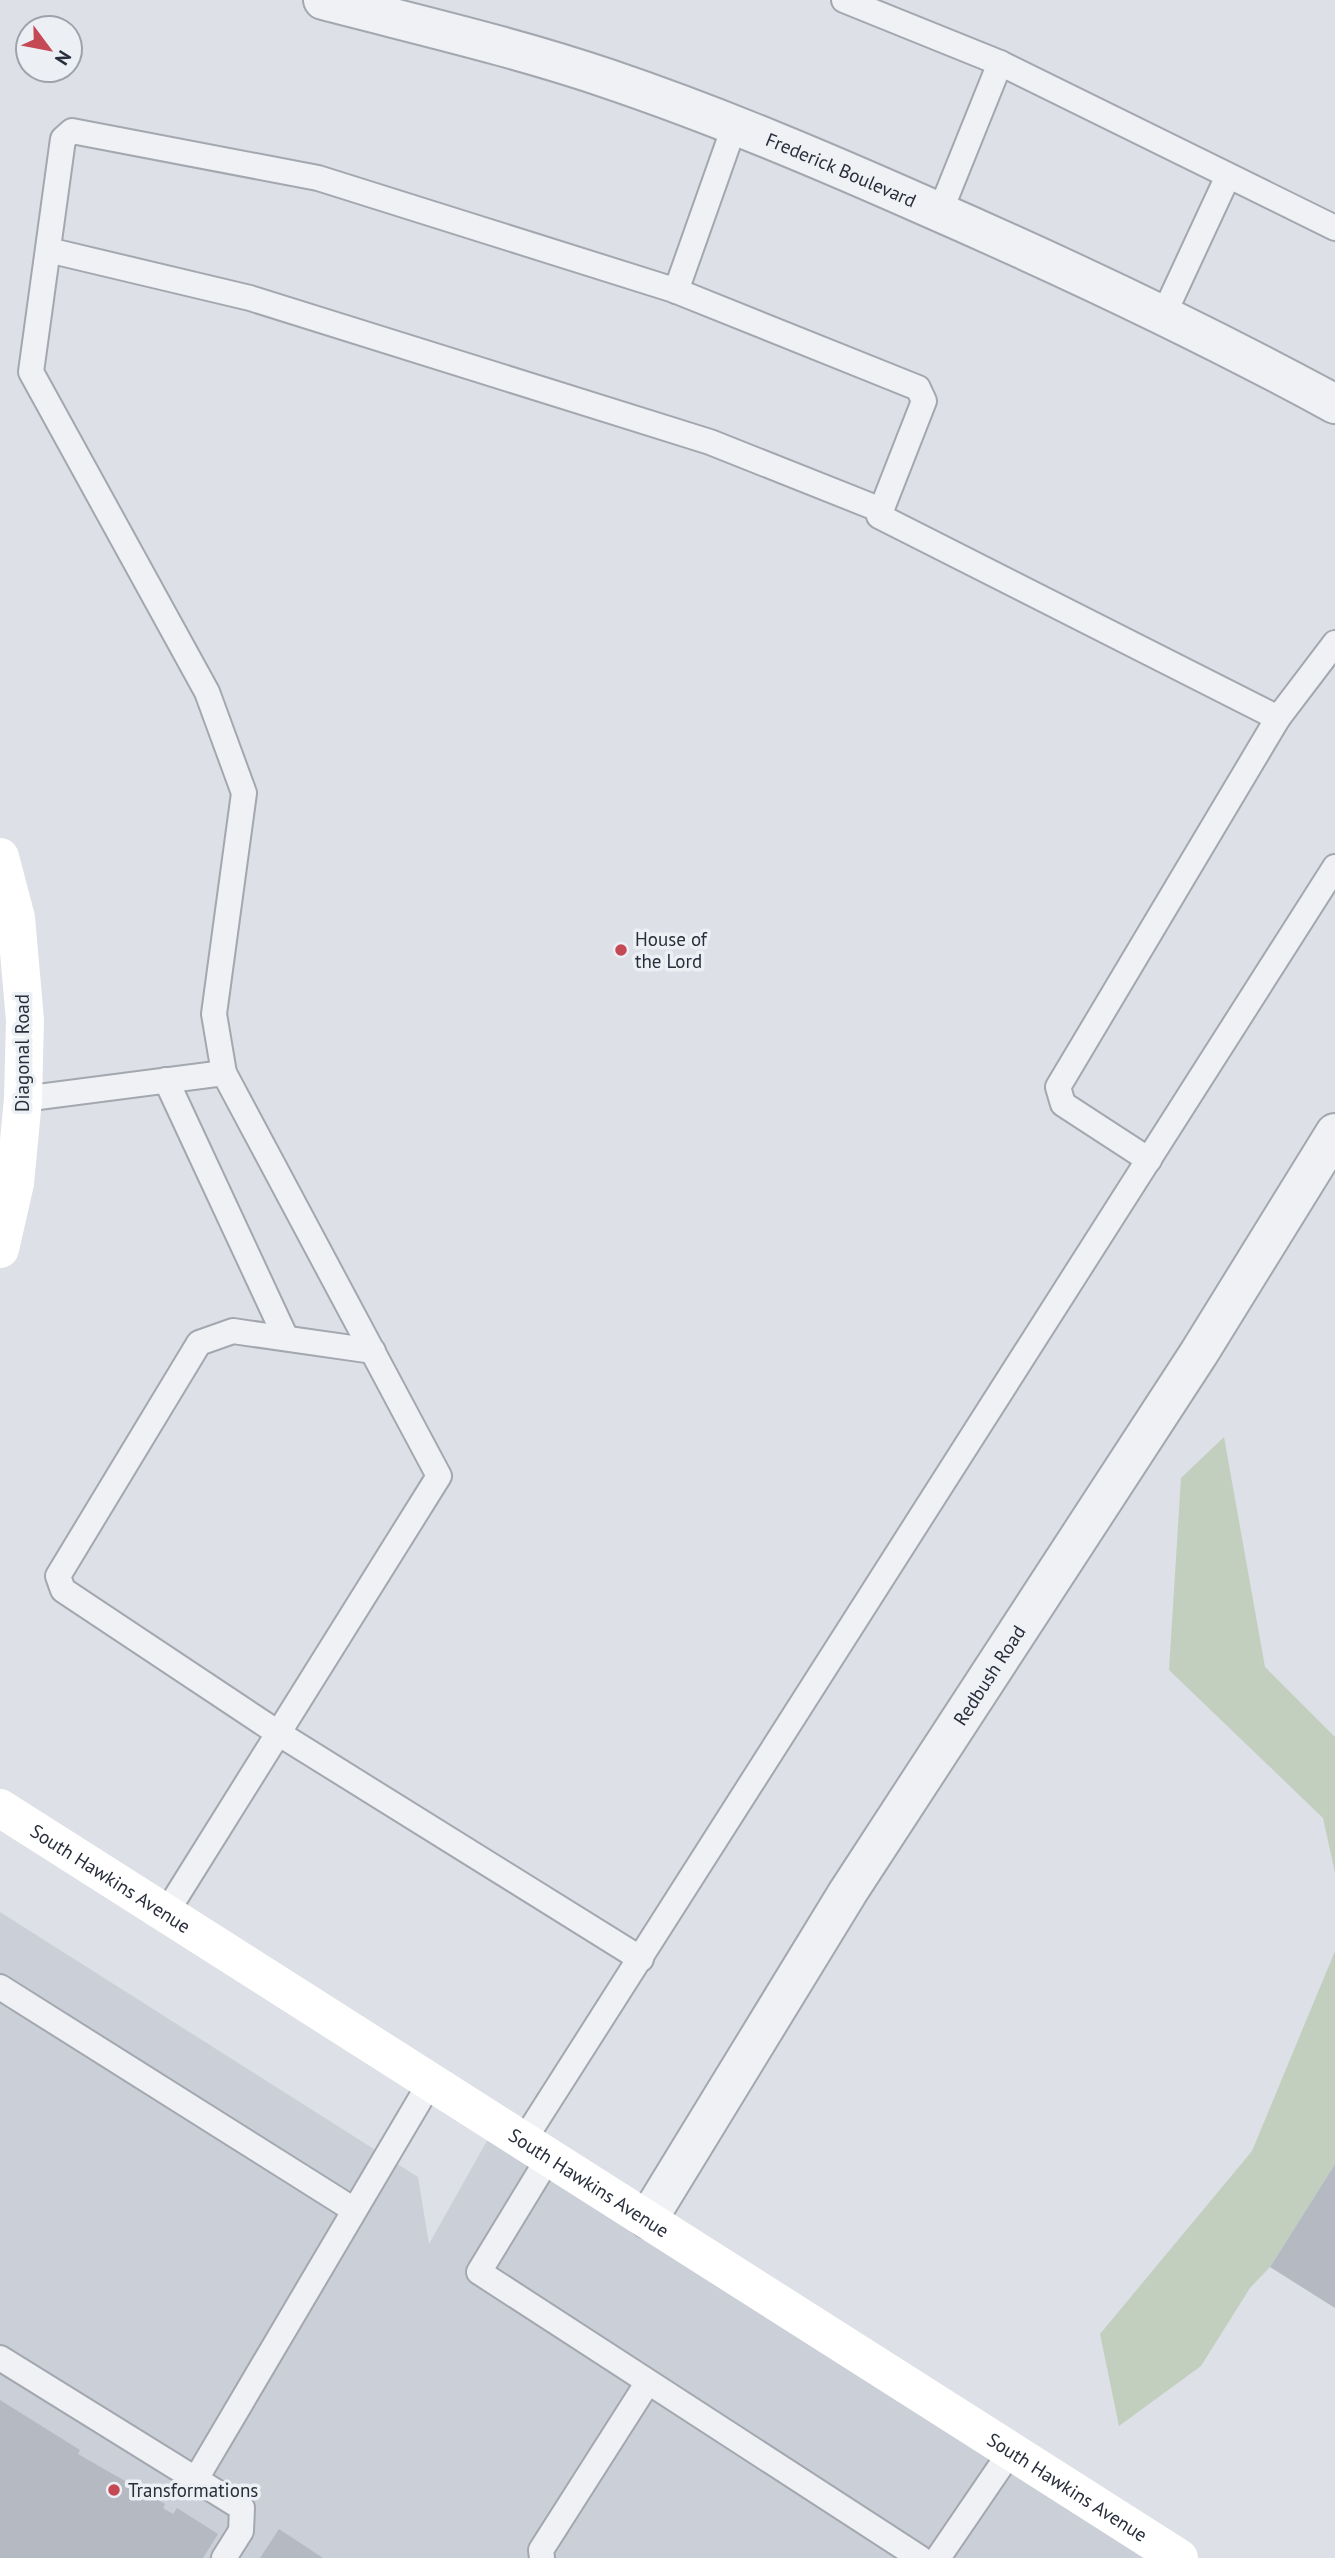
<svg xmlns="http://www.w3.org/2000/svg" width="1335" height="2558" font-family="'PT Sans',sans-serif">
<rect width="100%" height="100%" fill="#dde0e6"/>
<polygon fill="#cbcfd7" points="0,1912 418,2177 429,2244 497,2123 1179,2558 0,2558"/>
<g fill="#c2cfbf">
<polygon points="1224,1437 1265,1667 1335,1737 1335,1873 1323,1818 1169,1670 1181,1478"/>
<polygon points="1335,1951 1335,2164 1270,2267 1250,2288 1201,2366 1119,2426 1100,2334 1252,2151"/>
</g>
<g fill="#b5b9c2">
<polygon points="1335,2164 1335,2308 1270,2267"/>
<polygon points="0,2400 80,2450 78,2454 165,2504 163,2508 173,2514 177,2508 218,2534 203,2558 0,2558"/>
<polygon points="279,2529 323,2558 260,2558"/>
</g>
<g fill="none" stroke-linecap="round" stroke-linejoin="round">
<defs>
<g id="lane">
<polyline points="844,0 1000,63 1335,228"/>
<polyline points="940,212 1000,63"/>
<polyline points="48,250 250,298 710,442 881,510"/>
<polyline points="676,291 734,127"/>
<polyline points="1163,316 1228,176"/>
<polyline points="166,1080 286,1338"/>
<polyline points="23,1099 224,1073"/>
<polyline points="1149,1160 1063,1104 1058,1087 1278,718"/>
<polyline points="373,1351 233,1331 199,1343 58,1576 63,1590 278,1733 641,1959"/>
<polyline points="166,1913 439,1476 224,1073 214,1014 244,793 207,692 31,372 63,139 72,131 318,178 674,290 918,388 924,401 879,516 1278,718 1335,643"/>
<polyline points="0,1987 354,2210"/>
<polyline points="524,2140 1335,867"/>
<polyline points="549,2157 479,2272 920,2558"/>
<polyline points="0,2358 242,2508 241,2531 224,2558"/>
<polyline points="196,2479 431,2081"/>
<polyline points="542,2558 541,2550 648,2382"/>
<polyline points="938,2558 1011,2451"/>
</g>
<g id="street">
<path id="s1" d="M323 0C418 25 515 47 609 79 718 116 824 161 930 208 1067 268 1203 332 1335 404"/>
<path id="s2" d="M648 2219 848 1892 1199 1353 1335 1133"/>
</g>
</defs>
<use href="#lane" stroke="#a3a7af" stroke-width="28"/>
<use href="#street" stroke="#a3a7af" stroke-width="42"/>
<use href="#lane" stroke="#eff1f5" stroke-width="24"/>
<use href="#street" stroke="#eff1f5" stroke-width="38"/>
<g stroke="#fff" stroke-width="38">
<polyline points="0,857 16,918 25,1020 23,1099 15,1183 0,1249"/>
<path id="s3" d="M0 1808 1179 2558"/>
</g>
</g>
<g fill="#c44955" stroke="#eceff4" stroke-width="2.5">
<circle cx="621" cy="950" r="7"/>
<circle cx="114" cy="2490" r="7"/>
</g>
<g text-anchor="middle" dominant-baseline="central" stroke-width="7" stroke-linejoin="round" paint-order="stroke">
<g font-size="19" fill="#282e3b" stroke="#eceff4">
<text stroke="none"><textPath href="#s1" startOffset="546">Frederick Boulevard</textPath></text>
<text transform="translate(22 1053) rotate(-90)">Diagonal Road</text>
<text stroke="none"><textPath href="#s2" startOffset="642">Redbush Road</textPath></text>
<text stroke="none"><textPath href="#s3" startOffset="131">South Hawkins Avenue</textPath></text>
<text stroke="none"><textPath href="#s3" startOffset="698">South Hawkins Avenue</textPath></text>
<text stroke="none"><textPath href="#s3" startOffset="1265">South Hawkins Avenue</textPath></text>
</g>
<g font-size="19" fill="#282e3b" stroke="#eceff4" text-anchor="start">
<text x="635" y="939">House of<tspan x="635" dy="22">the Lord</tspan></text>
<text x="128" y="2490">Transformations</text>
</g>
</g>
<g transform="translate(49 49) rotate(122)"><circle r="33" fill="#eceff4" stroke="#9ea2aa" stroke-width="2"/>
<path d="M0-5L12 26L0 18L-12 26Z" fill="#c44955"/>
<text y="-10" font-size="19" font-weight="bold" text-anchor="middle" fill="#282e3b">N</text>
</g>
</svg>
